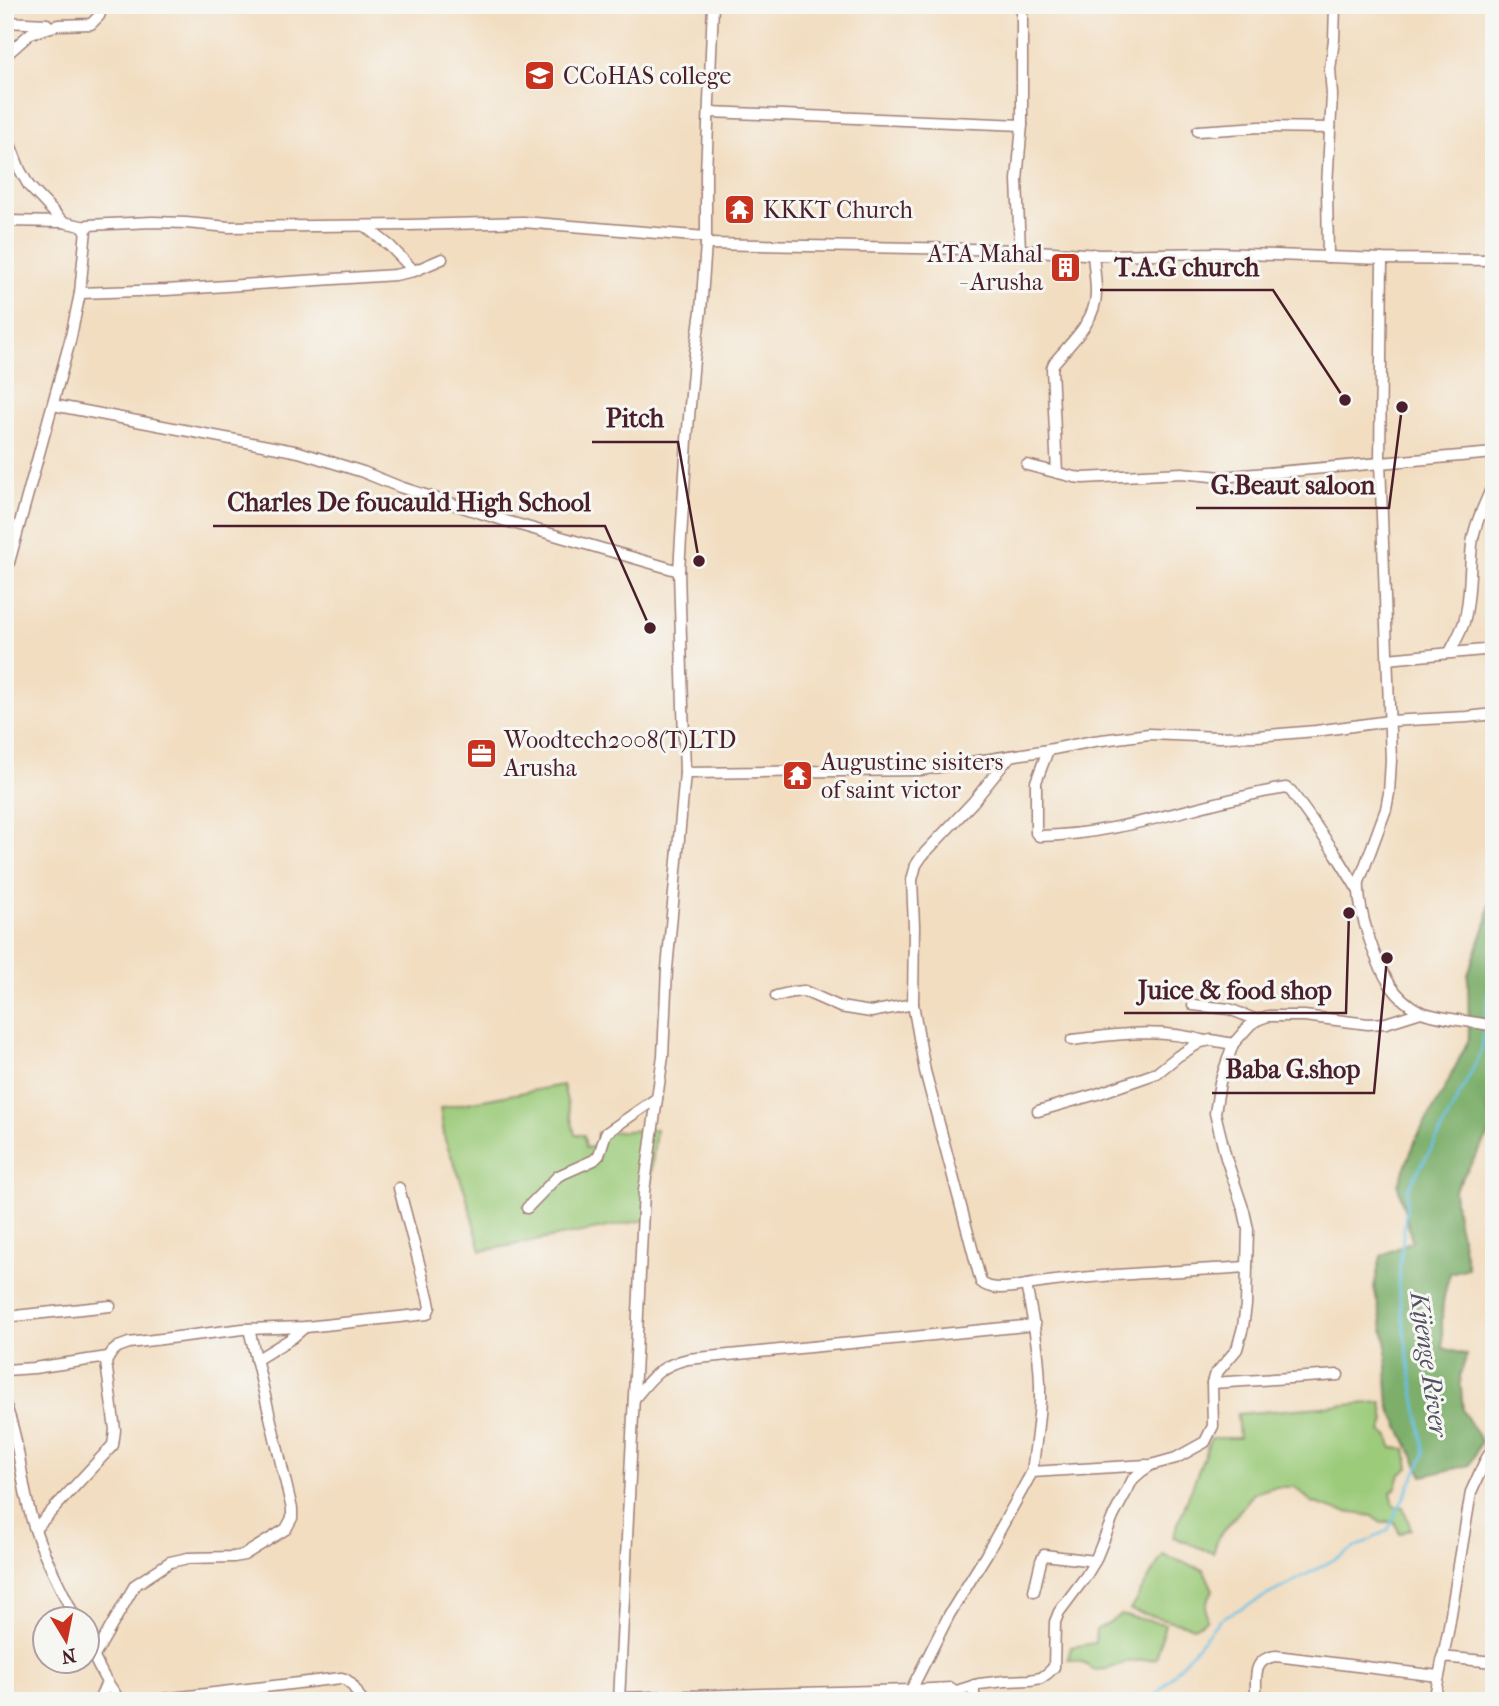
<svg xmlns="http://www.w3.org/2000/svg" width="1499" height="1706" font-family="'IM FELL French Canon',serif">
<rect width="100%" height="100%" fill="#f6f6f2"/>
<filter id="ink" filterUnits="userSpaceOnUse"><feTurbulence type="fractalNoise" baseFrequency=".0143" numOctaves="2"/><feDisplacementMap in="SourceGraphic" scale="14" xChannelSelector="R" yChannelSelector="G"/><feConvolveMatrix kernelMatrix="1 2 1 2 8 2 1 2 1" color-interpolation-filters="sRGB"/></filter>
<filter id="wash" filterUnits="userSpaceOnUse"><feTurbulence type="fractalNoise" baseFrequency=".00686" numOctaves="4" result="noise"/><feDisplacementMap in="SourceGraphic" scale="28" xChannelSelector="R" yChannelSelector="G"/><feGaussianBlur stdDeviation="1.57" result="paint"/><feColorMatrix in="noise" values="0 0 0 0 0 0 0 0 0 0 0 0 0 0 0 0 0 1.4 0 .05"/><feComposite in="paint" operator="in"/></filter>
<g filter="url(#wash)">
<rect width="100%" height="100%" fill="#f2ddc0"/>
<g fill="#9ccb7a" stroke="#737552" stroke-width="2">
<polygon points="563,1085 575,1135 584,1135 586,1148 598,1146 597,1133 656,1129 646,1220 481,1251 465,1191 445,1140 440,1108"/>
<polygon points="1382,1402 1385,1421 1381,1432 1389,1436 1392,1448 1406,1449 1409,1468 1400,1475 1395,1489 1391,1492 1394,1506 1403,1507 1411,1529 1400,1534 1394,1521 1381,1523 1373,1516 1339,1511 1312,1502 1294,1487 1274,1487 1254,1493 1219,1536 1213,1553 1173,1537 1211,1438 1239,1438 1237,1414"/>
<polygon points="1163,1555 1204,1570 1213,1590 1206,1604 1206,1620 1194,1627 1130,1610"/>
<polygon points="1121,1615 1165,1624 1156,1659 1126,1662 1108,1669 1093,1670 1085,1663 1068,1659 1071,1647 1095,1643 1096,1630"/>
</g>
<path fill="#7daf6a" stroke="#64674a" stroke-width="2" d="M1494 890V1076L1487 1107 1493 1128 1454 1191 1457 1218 1468 1268 1450 1273C1441 1302 1441 1318 1443 1348L1467 1355 1460 1375 1463 1411 1481 1441 1470 1465 1423 1476 1389 1406 1387 1376V1346L1374 1287 1381 1256 1412 1241 1398 1185 1417 1137 1443 1092 1469 1039 1468 975 1487 920 1491 894Z"/>
<g fill="none" stroke-linecap="round" stroke-linejoin="round">
<g stroke="#68c1e6" stroke-width="2.5">
<polyline points="1485,1020 1494,959"/>
<polyline points="1151,1701 1220,1619 1291,1583 1388,1530 1425,1454 1408,1357 1398,1286 1408,1188 1436,1141 1481,1053 1484,1027"/>
</g>
</g>
</g>
<g filter="url(#ink)">
<g fill="none" stroke-linecap="round" stroke-linejoin="round">
<defs>
<g id="minor">
<polyline points="5,22 47,24"/>
<polyline points="5,56 31,33 58,25 91,24 99,16 103,5"/>
<polyline points="709,112 1022,125"/>
<polyline points="5,131 20,170 29,186 63,222"/>
<polyline points="1198,131 1260,127 1330,128"/>
<polyline points="5,221 63,222 86,227"/>
<polyline points="366,227 390,246 414,271"/>
<polyline points="706,244 1020,250 1100,255 1218,253 1382,259 1494,260"/>
<polyline points="1020,250 1017,180 1022,125 1022,5"/>
<polyline points="1328,257 1327,187 1332,95 1330,69 1334,40 1335,5"/>
<path d="M1382 259 1380 462 1391 760 1389 793 1386 809 1359 882C1357 910 1375 963 1391 986 1398 996 1408 1005 1419 1011 1437 1019 1473 1021 1494 1026"/>
<polyline points="80,293 166,290 395,275 414,271 442,259"/>
<polyline points="53,405 299,452 363,472 400,487 506,521 679,571"/>
<polyline points="1027,465 1074,477 1083,478 1182,473 1221,477 1494,453"/>
<path d="M1057 473 1052 368 1054 363C1071 342 1096 321 1096 293 1096 280 1094 267 1093 254"/>
<polyline points="5,577 70,341 80,293 86,229 88,225 152,222 186,223 229,227 409,225 523,222 706,237"/>
<path d="M1450 652C1455 642 1461 632 1464 622 1471 597 1469 570 1472 545 1474 524 1486 502 1494 482"/>
<polyline points="1387,659 1494,649"/>
<path d="M1048 750 1036 782V833L1039 836C1124 835 1203 801 1286 788L1291 791 1336 854 1358 890"/>
<path d="M1010 756 973 802 922 856 916 865 912 880 914 926 913 1004 925 1071 981 1282C992 1293 1018 1286 1033 1284 1104 1273 1176 1272 1247 1267"/>
<polyline points="685,773 920,770 1048,750 1094,741 1149,734 1219,737 1257,736 1316,731 1389,721 1467,717 1494,714"/>
<polyline points="776,996 793,992 804,991 840,1007 871,1012 913,1004"/>
<polyline points="1193,1005 1229,1009 1257,1020"/>
<path d="M1072 1040C1116 1034 1162 1028 1205 1041"/>
<polyline points="1038,1111 1097,1094 1157,1073 1178,1056 1201,1042 1211,1040 1233,1044"/>
<polyline points="527,1208 558,1176 594,1160 599,1155 606,1133 657,1098"/>
<path d="M1026 1285C1034 1323 1041 1361 1040 1400 1039 1424 1035 1448 1032 1472"/>
<polyline points="5,1317 110,1306"/>
<polyline points="256,1360 292,1338 305,1327"/>
<polyline points="5,1370 34,1368 108,1357"/>
<polyline points="1212,1383 1338,1375"/>
<path d="M634 1399C652 1377 659 1366 688 1359L1035 1325"/>
<path d="M5 1404C19 1439 20 1474 29 1509 38 1547 59 1583 75 1618"/>
<polyline points="35,1529 113,1445 115,1430 106,1362 112,1352 118,1347 129,1343 243,1329 306,1327 427,1314 430,1307 428,1297 399,1188"/>
<polyline points="1034,1591 1041,1561 1044,1555 1095,1561"/>
<polyline points="88,1646 104,1677 120,1701"/>
<polyline points="1442,1657 1494,1662"/>
<polyline points="93,1658 135,1585 170,1562 188,1558 234,1557 244,1555 286,1529 292,1518 292,1509 249,1329"/>
<polyline points="911,1690 949,1615 986,1555 1032,1472 1147,1465"/>
<polyline points="619,1698 911,1690 951,1688"/>
<polyline points="99,1701 107,1682"/>
<path d="M147 1701 341 1678C352 1680 356 1692 362 1701"/>
<polyline points="619,1701 644,1191 663,1056 667,969 685,773 679,571 687,440 694,360 701,311 706,244 706,173 713,5"/>
<polyline points="924,1701 979,1684 1005,1681 1030,1680 1041,1678 1048,1673 1054,1667 1055,1622 1059,1612 1086,1576 1095,1561 1113,1517 1133,1479 1142,1471 1151,1465 1176,1458 1205,1442 1213,1426 1212,1383 1214,1376 1237,1349 1243,1327 1246,1305 1248,1229 1244,1211 1226,1158 1215,1113 1220,1082 1233,1044 1251,1024 1257,1020 1268,1016 1304,1016 1368,1024 1386,1023 1421,1012"/>
<polyline points="974,1701 974,1685"/>
<path d="M1256 1701C1257 1681 1250 1659 1276 1656L1438 1676"/>
<polyline points="1434,1701 1448,1632 1471,1492 1485,1461 1494,1446"/>
</g>
</defs>
<use href="#minor" stroke="#9e7e76" stroke-width="13"/>
<use href="#minor" stroke="#fff" stroke-width="10"/>
</g>
</g>
<defs>
<symbol id="university-square" viewBox="-11 -11 22 22"><rect x="-9" y="-9" width="18" height="18" rx="4" fill="#c8321e" stroke="#f6f6f2"/><path d="M0-5L7-2L0 1L-7-2ZM-4 1L0 2.5L4 1V4Q0 6-4 4Z" fill="#fff"/></symbol>
<symbol id="temple-square" viewBox="-11 -11 22 22"><rect x="-9" y="-9" width="18" height="18" rx="4" fill="#c8321e" stroke="#f6f6f2"/><path d="M0-6L5-2H3V0L6.5 2.5H4V6H1.5V3h-3V6H-4V2.5H-6.5L-3 0V-2H-5Z" fill="#fff"/></symbol>
<symbol id="building-square" viewBox="-11 -11 22 22"><rect x="-9" y="-9" width="18" height="18" rx="4" fill="#c8321e" stroke="#f6f6f2"/><path d="M-4-6H4V6H1V3H-1V6H-4ZM-2.5-4.3h1.7v1.8h-1.7ZM.8-4.3h1.7v1.8H.8ZM-2.5-1h1.7V.8h-1.7ZM.8-1h1.7V.8H.8Z" fill="#fff"/></symbol>
<symbol id="office-square" viewBox="-11 -11 22 22"><rect x="-9" y="-9" width="18" height="18" rx="4" fill="#c8321e" stroke="#f6f6f2"/><path d="M-6-3h4V-5.5h4V-3h4V5H-6ZM-1-4.5V-3h2v-1.5ZM-6 0V1H6V0Z" fill="#fff"/></symbol>
</defs>
<g fill-rule="evenodd">
<use href="#university-square" x="522" y="58" width="35" height="35"/>
<use href="#temple-square" x="722" y="192" width="35" height="35"/>
<use href="#building-square" x="1048" y="250" width="35" height="35"/>
<use href="#office-square" x="464" y="736" width="35" height="35"/>
<use href="#temple-square" x="780" y="758" width="35" height="35"/>
</g>
<g text-anchor="middle" dominant-baseline="central" stroke-width="6" stroke-linejoin="round" paint-order="stroke">
<g font-size="24" fill="#4a1f2b" stroke="#f6f6f2" text-anchor="start">
<text x="563" y="76">CCoHAS college</text>
<text x="763" y="210">KKKT Church</text>
<text x="1043" y="254" text-anchor="end">ATA Mahal<tspan x="1043" dy="28">- Arusha</tspan></text>
<text x="504" y="740">Woodtech2008(T)LTD<tspan x="504" dy="28">Arusha</tspan></text>
<text x="821" y="762">Augustine sisiters<tspan x="821" dy="28">of saint victor</tspan></text>
</g>
<g font-size="26" font-style="italic" fill="#535063" stroke="#f6f6f2">
<text transform="translate(1429 1364) rotate(82)">Kijenge River</text>
</g>
</g>
<path fill="none" stroke="#4a1f2b" stroke-width="2.5" d="M1345 400L1273 290H1100M699 561L678 442H592M1402 407L1389 508H1196M650 628L605 526H213M1349 913L1346 1013H1124M1387 958L1374 1093H1212"/>
<g fill="#4a1f2b" stroke="#f6f6f2" stroke-width="2.5">
<circle cx="1345" cy="400" r="7"/>
<circle cx="699" cy="561" r="7"/>
<circle cx="1402" cy="407" r="7"/>
<circle cx="650" cy="628" r="7"/>
<circle cx="1349" cy="913" r="7"/>
<circle cx="1387" cy="958" r="7"/>
</g>
<g font-size="26" text-anchor="middle" font-weight="bold" fill="#4a1f2b" stroke="#f6f6f2" stroke-width="6" stroke-linejoin="round" paint-order="stroke">
<text x="1187" y="276">T.A.G church</text>
<text x="635" y="427">Pitch</text>
<text x="1293" y="494">G.Beaut saloon</text>
<text x="409" y="511">Charles De foucauld High School</text>
<text x="1235" y="999">Juice &amp; food shop</text>
<text x="1293" y="1078">Baba G.shop</text>
</g>
<rect width="1499" height="1706" fill="none" stroke="#f6f6f2" stroke-width="28"/>
<g transform="translate(66 1640) rotate(170)"><circle r="33" fill="#f6f6f2" stroke="#b1a0a2" stroke-width="2"/>
<path d="M0-5L12 26L0 18L-12 26Z" fill="#c8321e"/>
<text y="-10" font-size="19" font-weight="bold" text-anchor="middle" fill="#4a1f2b">N</text>
</g>
</svg>
